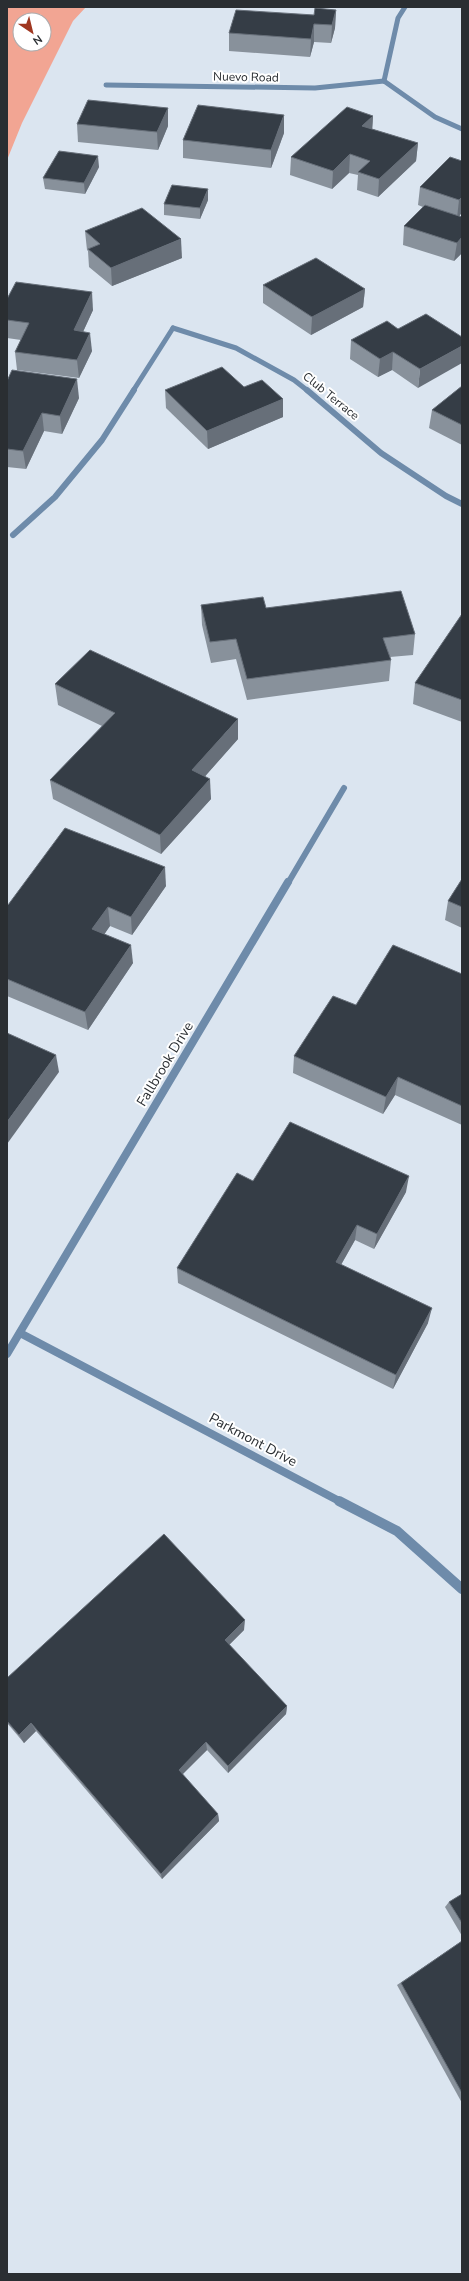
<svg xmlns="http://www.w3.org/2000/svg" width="469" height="2281" font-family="'Nunito Sans',sans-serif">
<rect width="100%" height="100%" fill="#dbe5f0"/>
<path fill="#f2a593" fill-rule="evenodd" d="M7 7H86L73 21 22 123 7 160ZM20 20H44V44H20Z"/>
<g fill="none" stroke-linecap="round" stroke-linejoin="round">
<polyline stroke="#6e8baa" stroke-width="5" points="133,391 173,328"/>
<polyline stroke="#6e8baa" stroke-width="6" points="13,535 55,497 102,440 134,390"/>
<g stroke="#6e8baa" stroke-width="5">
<polyline points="384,81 435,117 462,129"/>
<polyline points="384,81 398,18 405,7"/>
<polyline points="106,85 315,88 384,81"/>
<polyline points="173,328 236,348 294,380 308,391"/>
</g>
<g stroke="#6e8baa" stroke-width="6">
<polyline points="307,390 381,453 446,496 462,504"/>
<polyline points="288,883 344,788"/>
</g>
<g stroke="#6e8baa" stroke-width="8">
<polyline points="20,1333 341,1502"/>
<polyline points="7,1354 288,882"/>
</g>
<polyline stroke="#6e8baa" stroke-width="10" points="339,1501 397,1531 462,1589"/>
</g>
<g fill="#88919b">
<polygon points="336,10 335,28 331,43 314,42 310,57 229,51 229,33 314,15"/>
<polygon points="168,108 168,126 158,150 78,142 77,124"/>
<polygon points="373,116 372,129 418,143 416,161 378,197 357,190 358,175 349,173 332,189 290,175 291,157"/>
<polygon points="284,133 271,168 183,158 183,140"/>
<polygon points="462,161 460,216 462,217 462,253 454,261 403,245 404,226 423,207 418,205 420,187"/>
<polygon points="99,167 85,194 45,189 43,178"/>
<polygon points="208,200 200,219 164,215 164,204"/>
<polygon points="85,231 182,258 112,286 89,267 88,251 87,250"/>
<polygon points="263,285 365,289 363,307 311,335 263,303"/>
<polygon points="7,299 93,310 83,332 92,351 79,378 17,370 15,352 21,340 7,338"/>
<polygon points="426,314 418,388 392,370 378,377 350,359 351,340 398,329"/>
<polygon points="7,381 79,398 62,434 44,431 26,469 7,467"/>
<polygon points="462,386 462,445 429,428 432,410"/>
<polygon points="244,387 283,399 283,417 208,449 166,408 165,390"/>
<polygon points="201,605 266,608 415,634 413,655 390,657 391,660 389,681 247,700 236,659 211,663 202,625"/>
<polygon points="462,614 462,722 413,704 415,683"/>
<polygon points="55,684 238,739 205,776 211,799 161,854 53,799 50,780 102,726 58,705"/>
<polygon points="462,879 462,928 445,920 448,901"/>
<polygon points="166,886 132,935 110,926 104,934 133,963 88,1030 7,996 7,904 8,905"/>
<polygon points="462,974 462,1125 395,1095 383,1114 293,1073 294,1056 356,1005"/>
<polygon points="406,1192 374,1249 355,1240 341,1265 428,1323 393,1389 178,1283 177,1268"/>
<polygon points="244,1630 229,1645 287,1706 286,1714 228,1773 207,1750 182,1774 218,1814 219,1821 162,1879 36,1731 24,1743 7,1723 7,1678"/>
<polygon points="462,1894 462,1936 445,1907 449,1902"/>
<polygon points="462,1941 462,2103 397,1985"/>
</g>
<g fill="#676f79">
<polygon points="336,10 335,28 331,43 332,25"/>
<polygon points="314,24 314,42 310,57 311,39"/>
<polygon points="168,108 168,126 158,150 157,132"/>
<polygon points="284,115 284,133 271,168 271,150"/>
<polygon points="373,116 372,134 362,126"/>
<polygon points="418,143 416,161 378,197 379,179"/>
<polygon points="350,154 349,173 332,189 333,171"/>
<polygon points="98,156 99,167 85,194 84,183"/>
<polygon points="208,189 208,200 200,219 200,208"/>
<polygon points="462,197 462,213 457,218 459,200"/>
<polygon points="462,237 462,253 454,261 457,243"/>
<polygon points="181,239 182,258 112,286 111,268"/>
<polygon points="365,289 363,307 311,335 312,317"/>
<polygon points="92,292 93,310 75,349 74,330"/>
<polygon points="90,333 92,351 79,378 77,360"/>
<polygon points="462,346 462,363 418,388 420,369"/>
<polygon points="393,352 392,370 378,377 380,359"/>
<polygon points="77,379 79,398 62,434 60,416"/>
<polygon points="283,399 283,417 208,449 207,431"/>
<polygon points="42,413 44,431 26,469 23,451"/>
<polygon points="238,719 238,739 193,790 192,770"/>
<polygon points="210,779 211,799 161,854 160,835"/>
<polygon points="165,867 166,886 132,935 131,917"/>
<polygon points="108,907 110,926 95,948 92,929"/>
<polygon points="131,945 133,963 88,1030 85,1012"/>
<polygon points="56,1055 59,1072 7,1144 7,1122"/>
<polygon points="398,1077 395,1095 383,1114 386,1097"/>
<polygon points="409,1176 406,1192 374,1249 377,1234"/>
<polygon points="357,1225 355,1240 334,1277 336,1262"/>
<polygon points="432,1308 428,1323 393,1389 396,1375"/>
<polygon points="245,1620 244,1630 225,1649 225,1640"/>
<polygon points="287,1706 286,1714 228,1773 228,1766"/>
<polygon points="31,1723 36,1731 24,1743 19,1735"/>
<polygon points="206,1742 207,1750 180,1777 179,1770"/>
<polygon points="218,1814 219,1821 162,1879 161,1874"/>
</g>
<g fill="#353d46" stroke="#676f79">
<polygon points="315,8 336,10 332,25 314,24 311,39 229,33 236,10 314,15"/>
<polygon points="88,100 168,108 157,132 77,124"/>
<polygon points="198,105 284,115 271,150 183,140"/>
<polygon points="347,107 373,116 362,126 418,143 379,179 358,172 370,161 350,154 333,171 291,157"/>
<polygon points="59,151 98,156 84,183 43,178"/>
<polygon points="450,157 462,161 462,197 459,200 420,187"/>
<polygon points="172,185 208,189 200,208 164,204"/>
<polygon points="425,205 462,217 462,237 457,243 404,226"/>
<polygon points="142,208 181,239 111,268 88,249 100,244 85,231"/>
<polygon points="316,258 365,289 312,317 263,285"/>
<polygon points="16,282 92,292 74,330 90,333 77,360 15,352 29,323 7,320 7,299"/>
<polygon points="426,314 462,337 462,346 420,369 393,352 380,359 351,340 387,321 398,329"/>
<polygon points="222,367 244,387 262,380 283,399 207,431 165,390"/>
<polygon points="12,370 77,379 60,416 42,413 23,451 7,449 7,381"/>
<polygon points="462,386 462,425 432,410"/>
<polygon points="401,591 415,634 383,638 391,660 247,679 236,639 210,642 201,605 263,597 266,608"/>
<polygon points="462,614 462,700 415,683"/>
<polygon points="90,650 238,719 192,770 210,779 160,835 50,780 115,713 55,684"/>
<polygon points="65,828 165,867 131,917 108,907 92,929 131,945 85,1012 7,979 7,904 8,905"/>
<polygon points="462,879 462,907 448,901"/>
<polygon points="393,945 462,974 462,1106 398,1077 386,1097 294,1056 333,996 356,1005"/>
<polygon points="7,1033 56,1055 7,1122"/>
<polygon points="290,1122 409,1176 377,1234 357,1225 336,1262 432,1308 396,1375 177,1268 237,1173 253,1181"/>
<polygon points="164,1534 245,1620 225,1640 287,1706 228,1766 206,1742 179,1770 218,1814 161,1874 31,1723 19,1735 7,1721 7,1678"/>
<polygon points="462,1894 462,1923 449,1902"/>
<polygon points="462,1941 462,2093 401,1983"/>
</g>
<g text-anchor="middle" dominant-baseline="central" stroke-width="4" stroke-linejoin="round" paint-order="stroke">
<g font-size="12" fill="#2a2e32" stroke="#fff">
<text transform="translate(246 77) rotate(1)">Nuevo Road</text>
<text transform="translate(331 396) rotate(39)">Club Terrace</text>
</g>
<g font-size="14" fill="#2a2e32" stroke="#fff">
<text transform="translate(165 1064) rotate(-59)">Fallbrook Drive</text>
<text transform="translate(253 1440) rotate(28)">Parkmont Drive</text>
</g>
</g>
<rect width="469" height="2281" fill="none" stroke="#2a2e32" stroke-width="16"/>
<g transform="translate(32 32) rotate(145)"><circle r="19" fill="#ffffff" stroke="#aaabad"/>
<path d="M0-3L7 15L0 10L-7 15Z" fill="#a03721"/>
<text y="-6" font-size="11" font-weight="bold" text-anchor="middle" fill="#2a2e32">N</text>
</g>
</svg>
